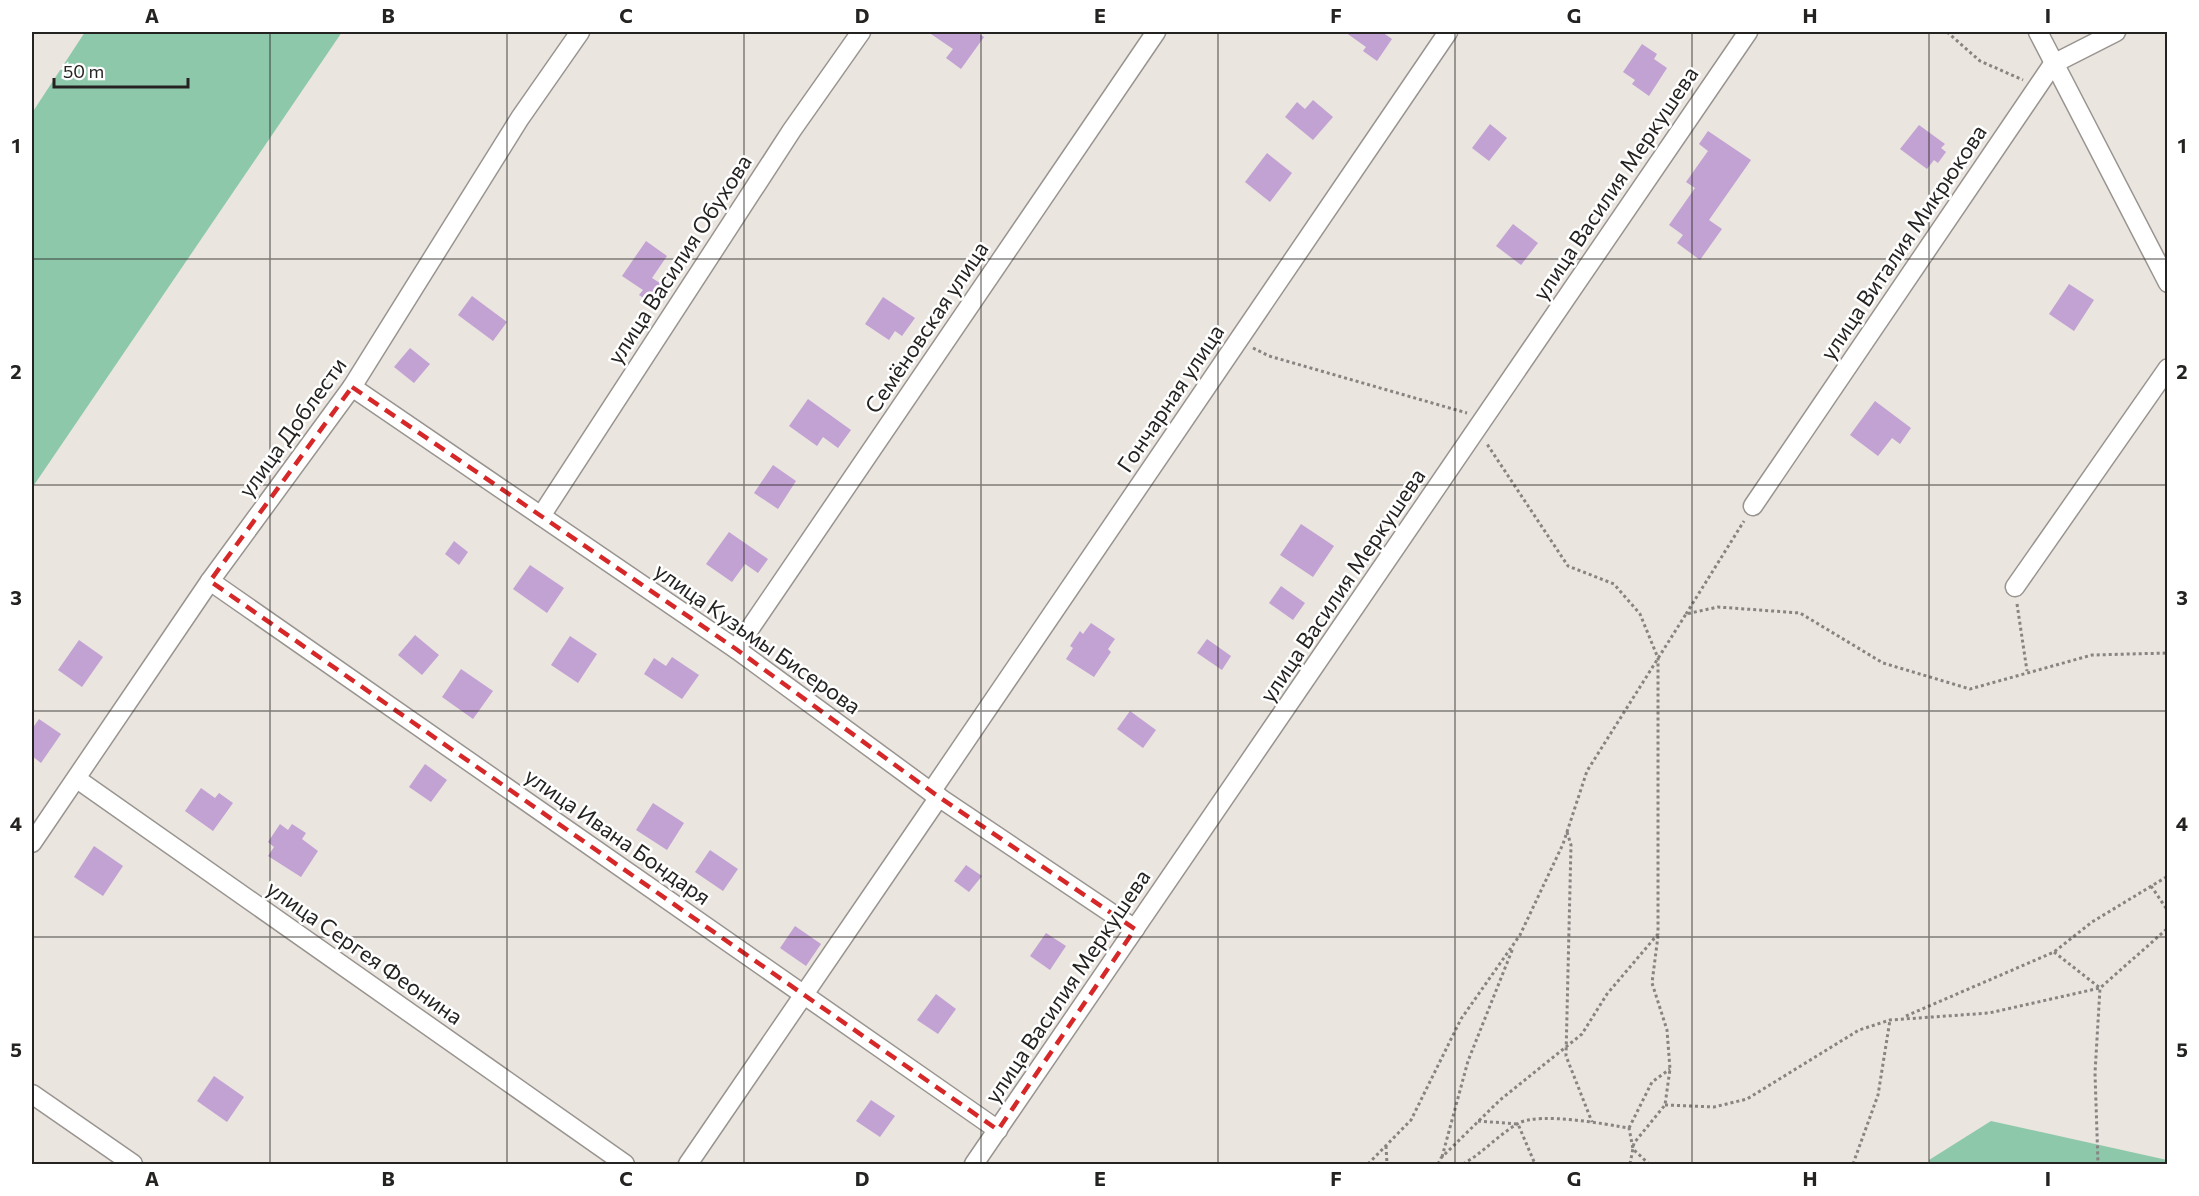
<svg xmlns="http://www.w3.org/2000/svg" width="2199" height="1196" font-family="Commissioner,sans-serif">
<rect width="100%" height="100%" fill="#eae5df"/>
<g fill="#8dc8aa">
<polygon points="85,32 342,32 32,488 32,113"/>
<polygon points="1991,1121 2167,1160 2167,1164 1929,1164 1929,1160"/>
</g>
<g fill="#c2a2d2">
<polygon points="928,32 976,32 984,37 961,69 946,58 953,49"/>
<polygon points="1345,32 1382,32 1392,39 1377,61 1363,51 1366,47"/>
<polygon points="1642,44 1657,54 1654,59 1667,68 1649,96 1632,84 1635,80 1623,72"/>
<polygon points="1313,100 1333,117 1313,140 1285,117 1297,102 1305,109"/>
<polygon points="1490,124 1507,138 1489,161 1472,148"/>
<polygon points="1919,125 1945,144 1941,148 1946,152 1938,163 1934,160 1927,169 1900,149"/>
<polygon points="1708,131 1751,160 1709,220 1722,229 1700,260 1677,243 1683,235 1669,225 1695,188 1686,182 1708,151 1699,144"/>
<polygon points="1267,153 1292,173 1270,202 1245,182"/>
<polygon points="1513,224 1538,243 1521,265 1496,246"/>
<polygon points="646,241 667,256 652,278 663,285 651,303 639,295 643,290 622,276"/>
<polygon points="2069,284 2094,300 2074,331 2049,314"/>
<polygon points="472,296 507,322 493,341 458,315"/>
<polygon points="883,297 915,318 902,336 895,331 889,340 865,324"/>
<polygon points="410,348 430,364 414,383 394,367"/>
<polygon points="808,399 851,430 838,448 823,437 817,446 789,426"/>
<polygon points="1875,401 1911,428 1900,444 1892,438 1878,456 1850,435"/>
<polygon points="773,465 796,481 778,509 754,493"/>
<polygon points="1301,524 1334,546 1313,577 1280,555"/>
<polygon points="729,532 768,559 758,573 745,564 732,582 706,564"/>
<polygon points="454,541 468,552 459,565 445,554"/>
<polygon points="530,565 564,588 547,613 513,589"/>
<polygon points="1281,586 1305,603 1293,620 1269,603"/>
<polygon points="1091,623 1115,639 1108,649 1111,652 1094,677 1066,659 1073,648 1070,646 1080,631 1083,634"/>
<polygon points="415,635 439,655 422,675 398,655"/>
<polygon points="570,636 597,654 578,683 551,665"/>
<polygon points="1207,639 1231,656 1222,670 1197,653"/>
<polygon points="79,640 103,657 82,687 58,670"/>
<polygon points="672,657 699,675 682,699 644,674 654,658 666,666"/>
<polygon points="461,669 493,691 473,719 442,697"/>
<polygon points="1130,711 1156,730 1143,748 1117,729"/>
<polygon points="39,719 61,734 41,763 32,756 32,729"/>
<polygon points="425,764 447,780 431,802 409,787"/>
<polygon points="201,788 215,798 219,793 233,803 213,831 185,811"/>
<polygon points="653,803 684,823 667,850 636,830"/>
<polygon points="280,824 288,830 292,824 306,833 302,839 318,851 301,877 268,856 274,847 268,842"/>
<polygon points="94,846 123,866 103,896 74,877"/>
<polygon points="710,850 738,869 723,891 695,872"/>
<polygon points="966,865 982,876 969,892 954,881"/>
<polygon points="795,926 821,944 806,966 780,948"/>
<polygon points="1046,933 1066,946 1050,970 1030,956"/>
<polygon points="936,994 956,1009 938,1034 917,1020"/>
<polygon points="214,1076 244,1097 227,1122 197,1101"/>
<polygon points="871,1100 895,1116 880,1137 856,1121"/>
</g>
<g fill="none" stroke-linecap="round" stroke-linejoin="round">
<defs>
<g id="minor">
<polyline points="2038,32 2168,283"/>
<polyline points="352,387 736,649 931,792 1135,929"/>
<polyline points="1753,506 2053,64 2116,32"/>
<polyline points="541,516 792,130 861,32"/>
<polyline points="210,581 998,1130"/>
<polyline points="2015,587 2168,368"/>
<polyline points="736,649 1156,32"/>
<polyline points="77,779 625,1164"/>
<polyline points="931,792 1448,32"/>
<polyline points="32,843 210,581 352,387 520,118 580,32"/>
<polyline points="32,1094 133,1164"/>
<polyline points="688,1164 939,797"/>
<polyline points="974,1164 1748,32"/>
</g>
</defs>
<use href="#minor" stroke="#99948f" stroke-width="21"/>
<g stroke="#888480" stroke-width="3" stroke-dasharray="3 3" stroke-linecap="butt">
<polyline points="1947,32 1980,61 2023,80"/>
<polyline points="1253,348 1269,356 1467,413"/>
<polyline points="2017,604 2027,671"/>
<polyline points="1686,614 1744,521"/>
<polyline points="1567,832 1571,845 1566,1056 1592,1122"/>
<polyline points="2151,886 2168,911"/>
<polyline points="2054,952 2100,988 2095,1073 2098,1164"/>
<polyline points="1906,1016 2054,952 2092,922 2168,876"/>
<polyline points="1665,1105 1714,1107 1747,1099 1859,1030 1890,1020 1989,1013 2100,988 2168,928"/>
<polyline points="1478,1121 1518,1124 1535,1164"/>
<polyline points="1629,1128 1652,1082 1670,1069"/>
<polyline points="1386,1146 1387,1164"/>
<polyline points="1442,1157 1468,1061 1513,948"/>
<polyline points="1368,1164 1411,1120 1461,1019 1520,935 1563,844 1587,771 1686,614 1718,607 1800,613 1883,663 1970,689 2092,655 2168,653"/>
<polyline points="1438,1164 1441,1158 1500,1100 1582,1034 1607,994 1658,934 1658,658 1640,614 1614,584 1568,566 1487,444"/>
<path d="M1463 1164C1483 1153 1499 1134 1519 1123 1540 1112 1605 1124 1629 1128L1633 1149 1649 1164"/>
<polyline points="1630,1164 1634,1143 1665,1105 1670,1069 1667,1030 1652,983 1658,936"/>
<polyline points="1853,1164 1878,1095 1890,1020"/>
</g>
<use href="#minor" stroke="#fff" stroke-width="18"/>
</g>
<path fill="none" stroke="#d62828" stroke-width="4.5" stroke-dasharray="12 8" stroke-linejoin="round" d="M352 387 736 649 939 797 1135 929 998 1130 210 581Z"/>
<path fill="none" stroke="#252321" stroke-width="1.5" stroke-opacity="0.55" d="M270 32V1164M507 32V1164M744 32V1164M981 32V1164M1218 32V1164M1455 32V1164M1692 32V1164M1929 32V1164M32 259H2168M32 485H2168M32 711H2168M32 937H2168"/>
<g text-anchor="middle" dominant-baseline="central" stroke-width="5" stroke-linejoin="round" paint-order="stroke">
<g font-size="22" fill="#252321" stroke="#fff">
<text transform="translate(1615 183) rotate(-56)">улица Василия Меркушева</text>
<text transform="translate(1903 242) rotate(-56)">улица Виталия Микрюкова</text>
<text transform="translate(679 259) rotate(-57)">улица Василия Обухова</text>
<text transform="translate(926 327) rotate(-56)">Семёновская улица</text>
<text transform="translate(1170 398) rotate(-56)">Гончарная улица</text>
<text transform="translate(292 427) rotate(-54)">улица Доблести</text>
<text transform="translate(1342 585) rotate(-56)">улица Василия Меркушева</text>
<text transform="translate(758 638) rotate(35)">улица Кузьмы Бисерова</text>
<text transform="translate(618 836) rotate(35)">улица Ивана Бондаря</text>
<text transform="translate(365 952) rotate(35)">улица Сергея Феонина</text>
<text transform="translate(1067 986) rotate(-56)">улица Василия Меркушева</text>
</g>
</g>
<rect width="2199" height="1196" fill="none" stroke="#ffffff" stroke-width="66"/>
<path d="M54 78v9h134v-9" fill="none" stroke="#252321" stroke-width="3"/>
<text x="63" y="78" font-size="18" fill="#252321" stroke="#ffffff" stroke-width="4.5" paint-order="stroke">50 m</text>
<rect x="33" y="33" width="2133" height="1130" fill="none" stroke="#252321" stroke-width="2"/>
<g font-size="20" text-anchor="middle" font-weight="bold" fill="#252321">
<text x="152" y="23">A</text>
<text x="388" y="23">B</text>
<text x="626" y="23">C</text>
<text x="862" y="23">D</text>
<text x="1100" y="23">E</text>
<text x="1336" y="23">F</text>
<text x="1574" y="23">G</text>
<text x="1810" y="23">H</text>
<text x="2048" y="23">I</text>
<text x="16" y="153">1</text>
<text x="2182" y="153">1</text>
<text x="16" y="379">2</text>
<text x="2182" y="379">2</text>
<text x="16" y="605">3</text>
<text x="2182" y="605">3</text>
<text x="16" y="831">4</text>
<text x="2182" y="831">4</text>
<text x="16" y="1057">5</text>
<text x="2182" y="1057">5</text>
<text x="152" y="1186">A</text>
<text x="388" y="1186">B</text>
<text x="626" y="1186">C</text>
<text x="862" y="1186">D</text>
<text x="1100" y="1186">E</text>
<text x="1336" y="1186">F</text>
<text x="1574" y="1186">G</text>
<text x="1810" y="1186">H</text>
<text x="2048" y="1186">I</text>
</g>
</svg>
